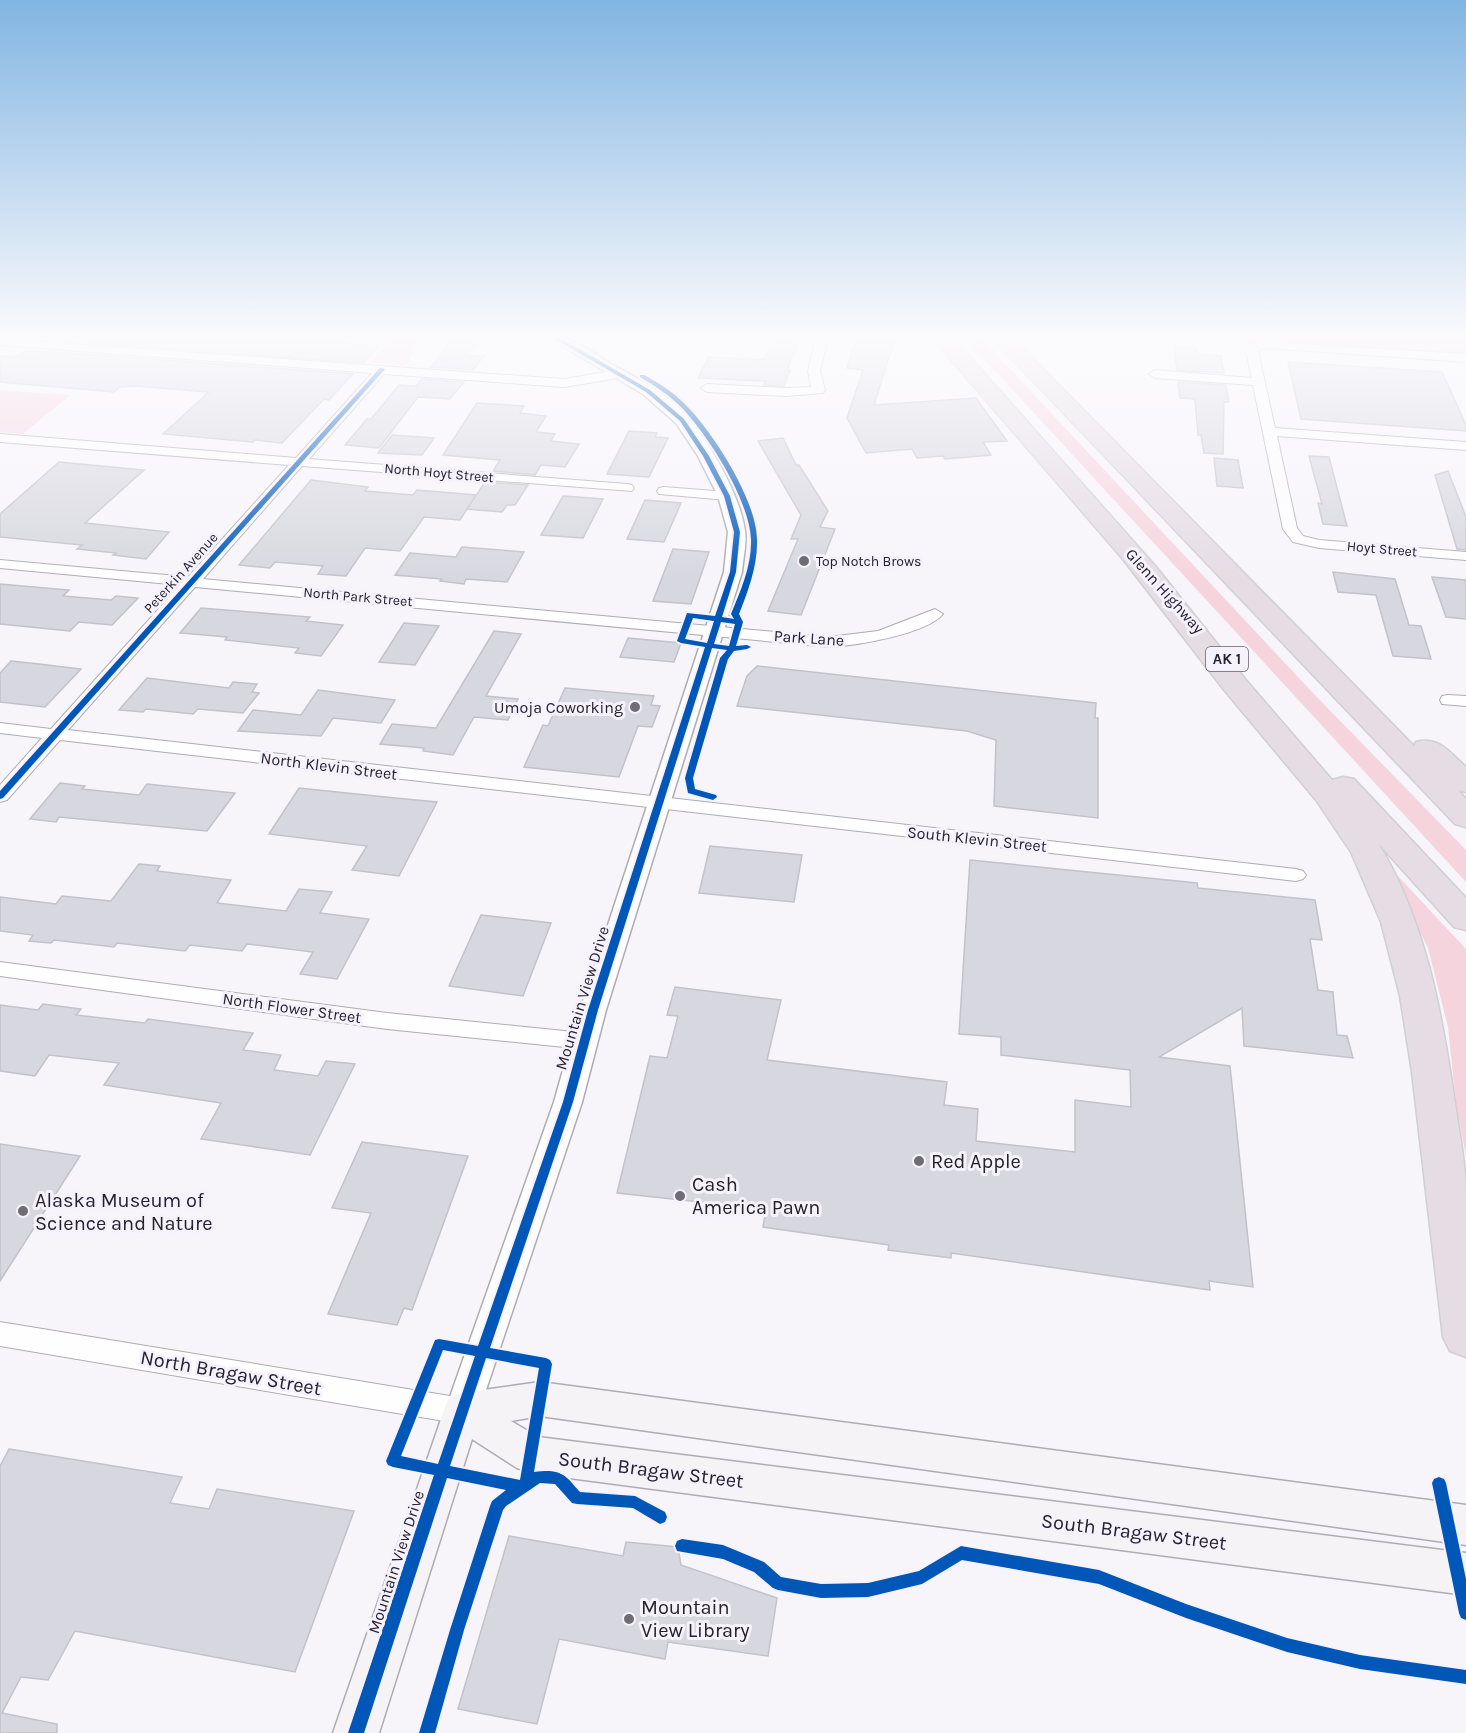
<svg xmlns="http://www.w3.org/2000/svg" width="1466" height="1733" font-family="Karla,sans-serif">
<rect width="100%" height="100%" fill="#f7f5fa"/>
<g fill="#f6d4dd">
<polygon points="392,338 421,338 406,365 370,362"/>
<polygon points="965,338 981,338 1313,693 1466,850 1466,882"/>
<polygon points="1179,338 1466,338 1466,354 1437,352"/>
<polygon points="0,390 70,395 23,434 0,432"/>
<polygon points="1396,874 1466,949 1466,1157 1456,1103 1448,1027 1428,948 1394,882"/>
</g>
<g fill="#d7d7df" stroke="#c2c2ca" stroke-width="1.5">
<polygon points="86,338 312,338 309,341 379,346 364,363 86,343"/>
<polygon points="776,338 799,338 787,370 790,370 784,386 764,385 766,381 698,378 709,357 763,360"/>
<polygon points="856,338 895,338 874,405 976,398 1007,441 983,442 991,455 945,459 943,456 917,458 912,449 866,453 847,418 863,370 847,368"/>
<polygon points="451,342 477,344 466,355 484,356 473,370 431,367"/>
<polygon points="1174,346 1197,348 1198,354 1221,356 1224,373 1177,370"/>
<polygon points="24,351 85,354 353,374 329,400 324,399 282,443 255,440 253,442 163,434 209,392 135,386 120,387 114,392 0,382 0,356 16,357"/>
<polygon points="1288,362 1442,372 1466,425 1466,431 1301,419"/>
<polygon points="422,379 464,382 450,399 418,397 379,448 345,445 367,419 371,419 399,385 416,386"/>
<polygon points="1178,382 1226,385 1229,402 1224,402 1223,454 1204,453 1201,435 1198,435 1195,399 1180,398"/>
<polygon points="477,403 524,406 520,413 546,416 536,432 555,434 551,441 579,444 565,467 541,465 535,475 493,471 500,460 443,455"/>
<polygon points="629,431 657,433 655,437 668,438 649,477 607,474"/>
<polygon points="392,435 434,438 422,455 378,453"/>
<polygon points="783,438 796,465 799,465 828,511 820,527 835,529 801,615 768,611 798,539 791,539 801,515 758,441"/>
<polygon points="1309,456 1329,457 1347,526 1323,524 1318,503 1322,504"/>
<polygon points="1214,458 1238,460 1243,488 1217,486"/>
<polygon points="59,462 144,470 85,523 169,532 146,559 113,555 116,553 77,549 82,545 0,537 0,514"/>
<polygon points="1448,471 1466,517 1466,550 1457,549 1435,475"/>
<polygon points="311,480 368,487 365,491 413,495 417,490 476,495 460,520 424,517 400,551 365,548 346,576 318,574 323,566 275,562 270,568 239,565"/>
<polygon points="485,482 528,485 515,505 507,505 502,512 467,509"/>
<polygon points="563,496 603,499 583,538 541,535"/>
<polygon points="645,500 681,503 664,542 627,539"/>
<polygon points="462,547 524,552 507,582 466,579 464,584 440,581 442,579 395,575 410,553 456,557"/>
<polygon points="673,549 709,552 691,604 653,601"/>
<polygon points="1333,572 1395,579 1409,625 1421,626 1431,659 1393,656 1376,595 1338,592"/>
<polygon points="1432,577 1466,580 1466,619 1446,617"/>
<polygon points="0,584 69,590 63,596 111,600 116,596 138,598 112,625 79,622 70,631 0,624"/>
<polygon points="201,608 310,617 306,621 343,625 321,656 295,653 299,648 225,640 227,637 180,633"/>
<polygon points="404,623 439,626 415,665 379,662"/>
<polygon points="494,631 521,634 486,696 518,699 508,720 474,717 453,755 423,751 424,748 380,744 392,724 436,728"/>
<polygon points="628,638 681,643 674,662 620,657"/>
<polygon points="11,661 39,664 81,669 45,707 0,702 0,673"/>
<polygon points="757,666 1096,703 1095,718 1098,718 1098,818 994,806 996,740 967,731 737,706 747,676"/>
<polygon points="147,678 229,688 233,682 257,684 252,692 259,693 243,713 198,709 193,714 146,709 143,712 119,710"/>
<polygon points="565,688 654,696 651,705 660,706 652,727 638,726 619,777 524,767 543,725 548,726"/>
<polygon points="318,690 395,700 381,723 333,718 321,736 238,731 253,710 301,715"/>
<polygon points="60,783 85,786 82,789 139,795 147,784 235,793 207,831 59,817 56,822 30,819"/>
<polygon points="299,788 395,798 437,802 399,876 352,870 367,846 269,834"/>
<polygon points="710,846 802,855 794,902 699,893"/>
<polygon points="970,860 1197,883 1198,888 1315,900 1322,940 1310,939 1318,990 1333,992 1337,1035 1347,1036 1353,1058 1244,1046 1242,1008 1159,1057 1230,1066 1253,1287 1209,1281 1210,1290 951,1253 951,1258 888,1250 889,1245 763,1227 766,1209 617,1193 650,1056 667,1058 678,1016 667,1015 675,987 781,1000 767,1060 947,1082 944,1105 978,1109 976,1141 1075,1152 1075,1100 1131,1107 1130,1070 1001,1055 1001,1037 959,1034"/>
<polygon points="139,864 160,866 157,871 231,880 217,903 286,911 299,889 332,892 320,913 369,919 337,979 300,974 313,952 247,944 242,951 190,945 185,951 117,943 114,947 54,940 51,943 29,941 33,935 0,931 0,897 56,904 62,896 111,901"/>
<polygon points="481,915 551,923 523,996 449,986"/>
<polygon points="43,1004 81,1009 76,1015 145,1023 148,1019 253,1033 243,1050 281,1055 274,1070 318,1076 326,1061 355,1064 310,1155 201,1139 221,1103 104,1085 119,1063 49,1055 35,1076 0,1071 0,1005 38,1010"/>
<polygon points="362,1142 468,1156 412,1310 404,1308 397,1325 328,1314 371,1213 332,1208"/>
<polygon points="0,1144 80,1156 0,1281"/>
<polygon points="9,1449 182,1477 170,1503 209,1509 217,1489 354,1511 295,1672 75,1631 48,1680 21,1677 2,1713 57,1724 57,1733 0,1733 0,1466"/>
<polygon points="509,1536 623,1556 626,1542 678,1547 681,1565 777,1598 768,1656 668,1642 665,1659 559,1639 537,1724 458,1709"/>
</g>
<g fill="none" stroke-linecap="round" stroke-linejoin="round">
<defs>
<g id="minor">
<polygon points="816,338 828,338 820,371 825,390 823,393 786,396 707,392 701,388 707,384 786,388 811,387 808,371"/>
<path d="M0 339 564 379 618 370 624 374 618 378 564 387 384 374 309 459 627 484 632 485 634 488 632 491 302 466 203 579 829 637 878 631 935 609 943 614C927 634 855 646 829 647L195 587 68 730 1296 869 1303 871 1306 875 1303 879 1296 881 60 740 7 800 0 802V785L42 738 0 733V723L51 729 180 585 0 568V560L188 577 289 465 0 442V434L296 458 372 373 0 345Z"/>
<polygon points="1266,342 1466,354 1466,362 1266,348 1258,351 1275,428 1466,442 1466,450 1277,436 1297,528 1303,536 1319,540 1466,552 1466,560 1319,548 1293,542 1283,529 1253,385 1155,378 1149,374 1155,370 1252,378 1246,351 1250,344"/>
<polygon points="664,487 727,492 734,496 727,500 659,494 657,491 659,488"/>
<polygon points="1448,695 1466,696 1466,706 1442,704 1440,700 1442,696"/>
<polygon points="0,962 387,1013 584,1033 592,1035 595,1041 592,1047 584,1049 387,1029 0,976"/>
<polygon points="0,1322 462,1398 472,1402 476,1411 472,1420 462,1424 0,1346"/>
</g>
<path id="tertiary" d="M549 338C575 338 590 351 611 364 633 376 655 387 674 403 703 428 740 493 745 531 747 543 743 559 742 572L606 1010 582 1102 479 1411 474 1422 462 1427 450 1422 445 1411 554 1102 580 1010 724 572 728 532 718 496 698 456 676 423 643 394Z"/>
<polygon id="secondary" points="540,1382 1466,1505 1466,1545 540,1416 511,1421 538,1437 1466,1553 1466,1595 531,1473 517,1468 472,1439 379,1733 333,1733 448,1399 462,1393"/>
<g id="motorway">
<path d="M932 338H953L1157 568 1245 679 1332 780 1343 777 1354 779 1466 898V930L1454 927 1378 843C1426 921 1442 1013 1455 1103 1459 1131 1465 1160 1466 1188 1466 1244 1466 1301 1466 1357L1450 1351 1443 1337 1412 1072 1400 996 1381 922 1351 852 1316 800 1225 691 1122 558Z"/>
<path d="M992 338H1013L1414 746 1416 742C1439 736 1450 753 1466 767V792L1458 790 1466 799V827L1455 824Z"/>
</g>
</defs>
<use href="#minor" stroke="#aeabb2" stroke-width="2"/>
<use href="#tertiary" stroke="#aeabb2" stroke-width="3"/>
<use href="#secondary" stroke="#aeabb2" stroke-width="3"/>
<use href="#motorway" stroke="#d0cfd3" stroke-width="3"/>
<use href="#minor" fill="#fefefe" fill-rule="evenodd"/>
<use href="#tertiary" fill="#fefefe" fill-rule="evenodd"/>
<use href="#secondary" fill="#f6f3f6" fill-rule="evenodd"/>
<use href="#motorway" fill="#e5dce4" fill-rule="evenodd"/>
<defs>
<g id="cycleway">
<path d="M553 338H560L650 390 684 419 709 456 730 496 740 532 736 572 722 617 734 619 731 614C741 590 752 565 751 539 749 499 708 435 681 407 669 395 655 386 640 377V375H644C659 383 673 392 685 404 713 432 756 499 757 539 758 565 748 591 739 614L743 622 736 646 747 645 751 647 747 649 734 651 728 659 693 778 695 789 716 795 717 797 713 800 688 793 685 778 720 658 727 650 712 648 598 1010 573 1102 490 1348 546 1358 550 1360 552 1364 534 1472C539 1471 543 1471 549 1471 565 1472 569 1480 580 1492L635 1496 665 1512 667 1517 665 1522 660 1524 633 1508 577 1504 572 1503 555 1484 540 1483 506 1506 503 1510 464 1630 435 1733H419L450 1630 490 1506 492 1501 506 1490 447 1478 364 1733H348L434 1475 393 1467 388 1465 386 1461 435 1340 439 1339 478 1346 563 1102 588 1010 705 647 681 643 677 641 687 613 715 616 730 572 734 532 724 496 703 456 680 421 646 392ZM693 618 714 621 707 643 685 639ZM721 622 735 624 729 646 714 644ZM443 1350 475 1356 438 1464 401 1456ZM486 1358 539 1368 520 1480 450 1466Z"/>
<polygon points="380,368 385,369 3,798 0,799 0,791"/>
<polygon points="1439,1477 1444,1479 1446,1483 1466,1579 1466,1620 1461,1618 1459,1613 1432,1483 1434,1479"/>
<polygon points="682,1539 723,1545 764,1562 781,1577 821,1584 868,1583 919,1571 961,1546 1099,1570 1186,1604 1287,1638 1360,1655 1466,1670 1466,1684 1360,1669 1287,1652 1186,1618 1099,1584 962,1560 922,1584 868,1597 821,1598 778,1590 773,1588 754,1572 723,1559 677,1551 675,1546 677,1541"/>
</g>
</defs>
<use href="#cycleway" stroke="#f6f2fd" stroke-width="4"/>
<use href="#cycleway" fill="#0057b8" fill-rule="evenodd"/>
</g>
<linearGradient id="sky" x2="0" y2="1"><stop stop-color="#82b5e2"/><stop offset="0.58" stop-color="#fbfafd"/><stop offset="1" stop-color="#fbfafd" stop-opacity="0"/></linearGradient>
<rect width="1466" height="581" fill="url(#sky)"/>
<g fill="#6f6c75" stroke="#f6f2fd" stroke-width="2">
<circle cx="804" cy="561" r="6"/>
<circle cx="635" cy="707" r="6"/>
<circle cx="919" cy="1161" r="6"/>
<circle cx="680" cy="1196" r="6"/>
<circle cx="23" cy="1211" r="6"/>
<circle cx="629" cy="1619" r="6"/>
</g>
<g text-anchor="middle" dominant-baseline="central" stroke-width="6" stroke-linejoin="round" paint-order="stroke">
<g font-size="14" fill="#26222d" stroke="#f6f2fd">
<text transform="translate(439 473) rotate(5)">North Hoyt Street</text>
<text transform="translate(1382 549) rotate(5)">Hoyt Street</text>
<text transform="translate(181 573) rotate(-48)">Peterkin Avenue</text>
<text transform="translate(358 597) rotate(5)">North Park Street</text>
</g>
<g font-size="14" fill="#26222d" stroke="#f6f2fd" text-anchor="start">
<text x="816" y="561">Top Notch Brows</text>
</g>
<rect fill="#f6f2fd" stroke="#64606b" stroke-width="1.5" x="1206" y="647" width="42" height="24" rx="4.5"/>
<g font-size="15" font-weight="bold" fill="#26222d">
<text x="1227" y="659">AK 1</text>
</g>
<g font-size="16" fill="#26222d" stroke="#f6f2fd">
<text transform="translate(1165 591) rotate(48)">Glenn Highway</text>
<text transform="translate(809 638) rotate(4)">Park Lane</text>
<text transform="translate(329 766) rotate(7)">North Klevin Street</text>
<text transform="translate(977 839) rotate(6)">South Klevin Street</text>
<text transform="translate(582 998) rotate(-73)">Mountain View Drive</text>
<text transform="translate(292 1008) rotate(8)">North Flower Street</text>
<text transform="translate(396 1562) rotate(-72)">Mountain View Drive</text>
</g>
<g font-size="16" fill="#26222d" stroke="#f6f2fd" text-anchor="end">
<text x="623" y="707">Umoja Coworking</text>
</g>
<g font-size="20" fill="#26222d" stroke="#f6f2fd" text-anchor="start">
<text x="931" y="1161">Red Apple</text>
<text x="692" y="1184">Cash<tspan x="692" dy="23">America Pawn</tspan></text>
<text x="35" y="1200">Alaska Museum of<tspan x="35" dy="23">Science and Nature</tspan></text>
<text x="641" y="1607">Mountain<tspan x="641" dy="23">View Library</tspan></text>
</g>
<g font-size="20" fill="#26222d" stroke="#f6f2fd">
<text transform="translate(231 1373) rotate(10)">North Bragaw Street</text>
<text transform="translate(651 1470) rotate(7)">South Bragaw Street</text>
<text transform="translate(1134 1532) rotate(7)">South Bragaw Street</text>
</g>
</g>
</svg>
